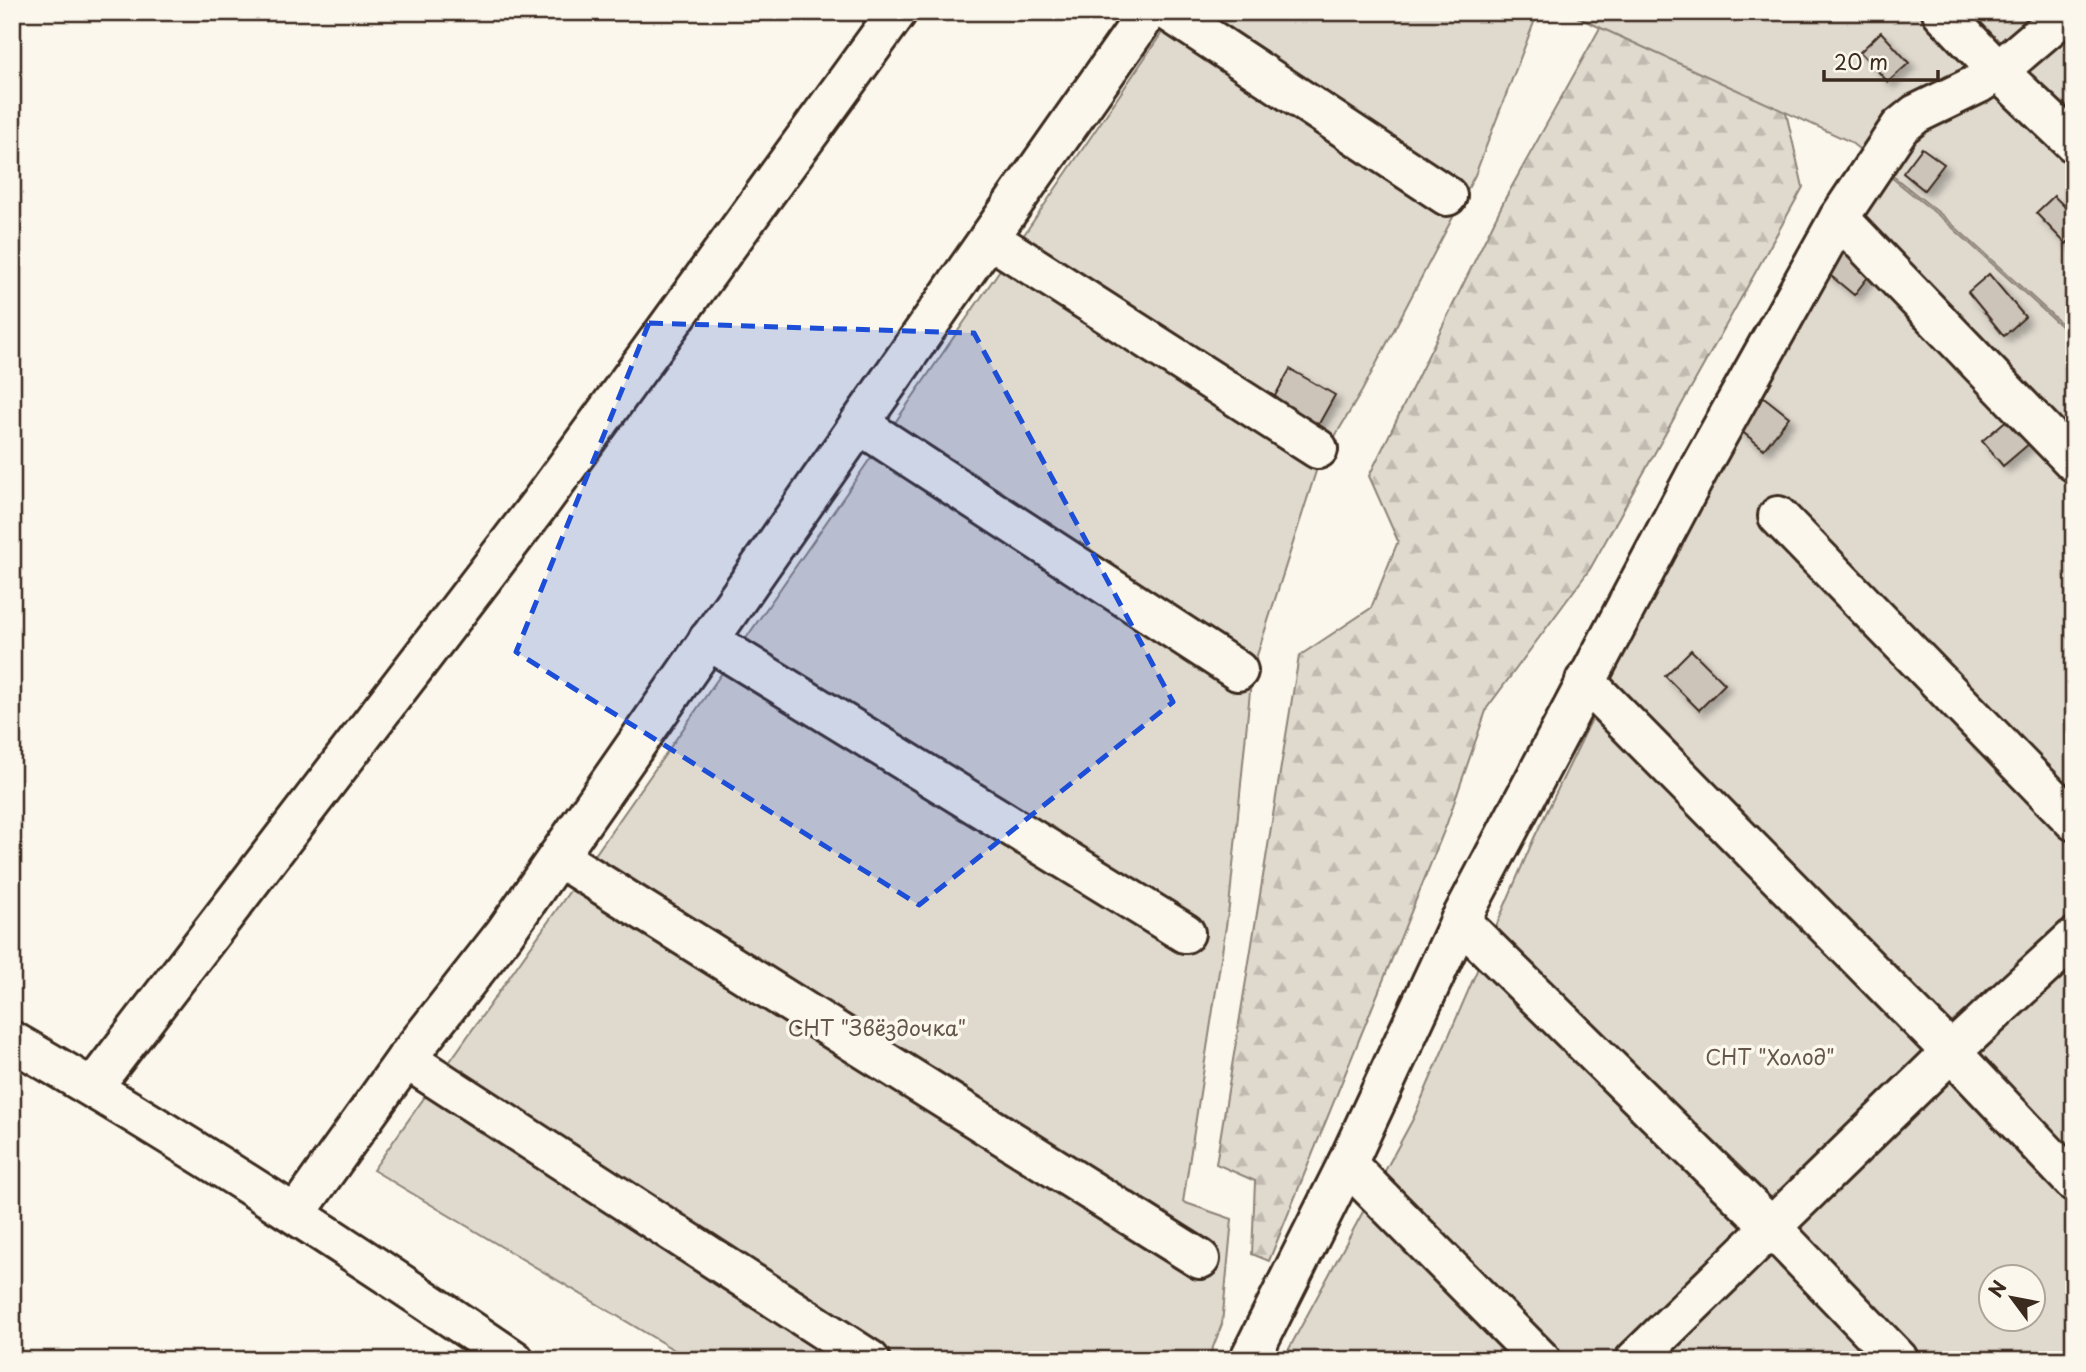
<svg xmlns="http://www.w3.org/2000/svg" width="2086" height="1372" font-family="'Playpen Sans',sans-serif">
<defs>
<pattern id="forest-firs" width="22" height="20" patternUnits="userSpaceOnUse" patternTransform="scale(1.75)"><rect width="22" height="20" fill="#dfd9ce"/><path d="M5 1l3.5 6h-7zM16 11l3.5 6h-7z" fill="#c0bab0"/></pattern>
<filter id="shadow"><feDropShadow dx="6" dy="6" stdDeviation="3.5" flood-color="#0004"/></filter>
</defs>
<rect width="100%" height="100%" fill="#fbf7ec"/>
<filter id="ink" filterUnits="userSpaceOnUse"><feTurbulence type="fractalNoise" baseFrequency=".0143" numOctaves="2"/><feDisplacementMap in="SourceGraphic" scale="14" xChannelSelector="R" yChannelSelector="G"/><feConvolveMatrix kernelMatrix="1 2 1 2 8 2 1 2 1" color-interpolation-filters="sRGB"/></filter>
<g filter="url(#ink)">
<polygon fill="url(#forest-firs)" stroke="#8d8276" stroke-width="2" points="1601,26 1785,108 1803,187 1590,569 1487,708 1446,826 1269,1261 1252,1254 1255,1181 1216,1164 1299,656 1371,608 1398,541 1369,476 1506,197"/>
<g fill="#dfd9ce" stroke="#8d8276" stroke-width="2" fill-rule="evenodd">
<path d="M1176 12H1538L1475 175 1362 391 1318 465 1252 671 1229 907 1183 1202 1232 1219 1222 1324 1208 1360H691L373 1170C645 787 912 400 1176 12Z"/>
<polygon points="1566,12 2074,12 2074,335 1943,216 1849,141"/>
<path d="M1881 169 1943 219 2074 338V1360H1283L1413 1119 1534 838 1762 370ZM1992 1278H2034V1320H1992Z"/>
</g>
<g fill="#ccc4b9" stroke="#3b2a1e" stroke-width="2" filter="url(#shadow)">
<polygon points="1881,32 1909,63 1888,82 1860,52"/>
<polygon points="1922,148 1944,164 1924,190 1903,173"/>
<polygon points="2054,196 2074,216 2074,236 2066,244 2036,213"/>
<polygon points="1843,250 1871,273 1854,295 1825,271"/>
<polygon points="1989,274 2025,317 2004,336 1968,292"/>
<polygon points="1290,369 1335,395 1316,429 1271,403"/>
<polygon points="1760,394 1789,417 1764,449 1735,426"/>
<polygon points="2009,418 2030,443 2003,466 1982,441"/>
<polygon points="1691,650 1725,684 1699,710 1665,676"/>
</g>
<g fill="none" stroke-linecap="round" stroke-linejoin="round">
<defs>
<g id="minor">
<polyline points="1169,12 1447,196"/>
<polyline points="1942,12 1998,71 2074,143"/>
<polyline points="1839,218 2074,462"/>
<polyline points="989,238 1318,449"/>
<polyline points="859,424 1238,671"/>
<polyline points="1778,516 2074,821"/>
<polyline points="708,640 1185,933"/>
<polyline points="1585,681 1951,1052 2074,1182"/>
<polyline points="558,857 1200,1259"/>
<polyline points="1460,921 1772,1228 1899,1360"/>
<path d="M12 1041C184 1140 350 1248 514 1360"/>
<polyline points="406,1059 870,1360"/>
<polyline points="93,1087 541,502 897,12"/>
<polyline points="1347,1164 1541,1360"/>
<polyline points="296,1213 406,1059 504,934 989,238 1148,12"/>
<polyline points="1249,1360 1347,1164 1460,921 1700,467 1839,218 1900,127 1916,114 1978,84 1998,71 2067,12"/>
<polyline points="1635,1360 1951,1052 2074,938"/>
</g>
</defs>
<use href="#minor" stroke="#3b2a1e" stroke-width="44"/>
<use href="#minor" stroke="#fbf7ec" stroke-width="38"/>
</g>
</g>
<path fill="#1d4ed8" fill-opacity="0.2" stroke="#1d4ed8" stroke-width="5" stroke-dasharray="14 9" stroke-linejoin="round" d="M649 323 974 333 1173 702 919 905 516 652Z"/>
<g text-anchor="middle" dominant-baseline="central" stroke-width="7" stroke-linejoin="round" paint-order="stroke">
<g font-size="21" fill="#64564a" stroke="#fbf7ec">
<text x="877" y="1027">СНТ "Звёздочка"</text>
<text x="1770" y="1056">СНТ "Холод"</text>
</g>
</g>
<rect width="2086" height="1372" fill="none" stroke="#fbf7ec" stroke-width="42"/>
<rect x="21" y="21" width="2044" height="1330" fill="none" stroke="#3b2a1e" stroke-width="2.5" filter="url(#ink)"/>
<g transform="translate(2012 1298) rotate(302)"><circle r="33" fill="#fbf7ec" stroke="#aea59a" stroke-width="2"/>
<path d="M0-5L12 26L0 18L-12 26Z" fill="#3b2a1e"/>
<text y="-10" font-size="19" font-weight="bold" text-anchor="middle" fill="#3b2a1e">N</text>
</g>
<path d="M1824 70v10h114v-10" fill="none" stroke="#3b2a1e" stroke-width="3.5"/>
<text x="1834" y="70" font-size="21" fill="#3b2a1e" stroke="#fbf7ec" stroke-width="5" paint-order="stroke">20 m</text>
</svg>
